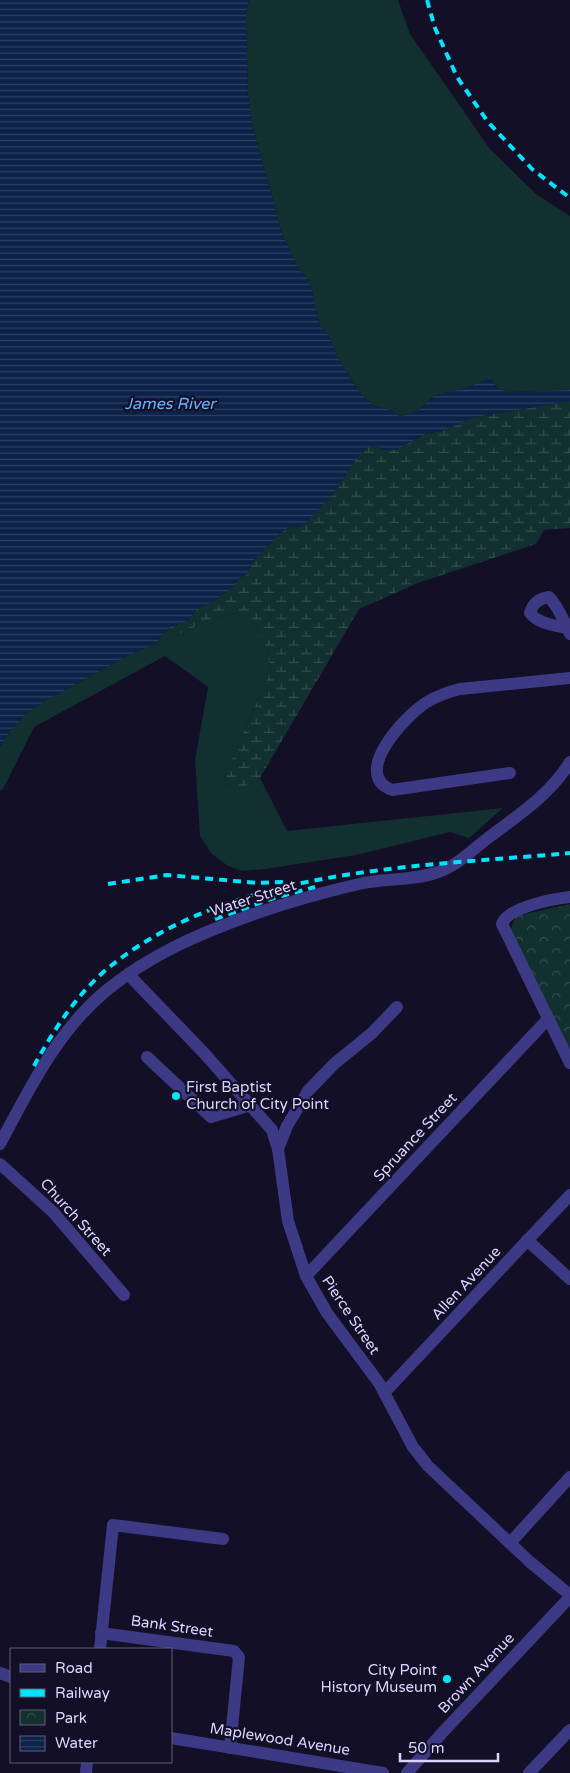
<svg xmlns="http://www.w3.org/2000/svg" width="570" height="1773" font-family="'Varela Round',sans-serif">
<defs>
<pattern id="wetland-marsh" width="20" height="14" patternUnits="userSpaceOnUse" patternTransform="scale(1.25)"><rect width="20" height="14" fill="#12302f"/><path d="M1 5h8M5 5V1M11 12h8M15 12V8" fill="none" stroke="#344d4e"/></pattern>
<pattern id="park-crowns" width="20" height="18" patternUnits="userSpaceOnUse" patternTransform="scale(1.25)"><rect width="20" height="18" fill="#12302f"/><path d="M2 6a3 3 0 1 1 6 0M12 15a3 3 0 1 1 6 0" fill="none" stroke="#344d4e"/></pattern>
<pattern id="water-rules" width="6" height="5" patternUnits="userSpaceOnUse" patternTransform="scale(1.25)"><rect width="6" height="5" fill="#0c2248"/><path d="M0 2.5h6" fill="none" stroke="#2f4163"/></pattern>
</defs>
<rect width="100%" height="100%" fill="#130f26"/>
<g fill="#12302f">
<polygon points="249,0 398,0 410,34 490,149 536,194 570,216 570,390 507,392 499,389 491,379 469,387 434,396 417,411 400,417 391,410 373,405 360,393 340,362 328,335 319,324 312,291 308,280 298,267 282,234 252,123 248,97 246,13"/>
<polygon points="234,613 251,618 266,647 271,670 226,772 225,784 239,790 260,778 287,831 503,808 469,838 450,832 356,855 265,869 242,871 228,866 212,854 200,836 195,760 208,687 165,656 34,727 3,789 0,791 0,747 11,730 27,713 45,701 133,653 154,645 215,618"/>
</g>
<polygon fill="url(#wetland-marsh)" points="570,401 570,528 544,530 536,544 418,583 359,609 260,778 239,790 225,784 226,772 271,670 266,647 251,618 234,613 215,618 154,645 170,627 188,621 198,608 215,601 224,593 232,588 238,579 249,573 251,563 278,535 289,527 302,526 331,497 358,456 371,445 385,450 396,450 425,434 442,431 475,417"/>
<polygon fill="url(#park-crowns)" points="570,904 570,1054 510,931 516,916"/>
<polygon fill="url(#water-rules)" points="0,0 249,0 246,13 248,97 252,123 282,234 298,267 308,280 312,291 319,324 328,335 340,362 360,393 373,405 391,410 400,417 417,411 434,396 469,387 490,378 499,389 507,392 570,390 570,401 475,417 442,431 425,434 396,450 385,450 371,445 358,456 331,497 305,524 302,526 289,527 278,535 251,563 249,573 238,579 232,588 224,593 215,601 198,608 188,621 170,627 154,645 133,653 45,701 27,713 11,730 0,747"/>
<g fill="none" stroke-linecap="round" stroke-linejoin="round">
<g stroke="#3d3a85" stroke-width="12">
<path d="M567 628C554 625 539 624 530 613 533 603 538 599 549 597 559 607 564 622 570 634"/>
<path d="M510 773 392 790C350 774 406 715 427 702 437 696 448 692 460 689L570 678"/>
<path d="M570 897C553 899 508 907 502 924L570 1063"/>
<polyline points="128,974 204,1053 272,1130 278,1149 288,1221 306,1276 327,1313 379,1383 413,1447 428,1466 530,1562 570,1595"/>
<polyline points="147,1057 211,1117 251,1105"/>
<path d="M0 1144C29 1089 58 1030 107 990 151 954 201 933 254 914 289 902 324 892 359 884 385 878 413 881 438 872 457 866 472 850 488 838 517 816 551 794 570 762"/>
<polyline points="278,1149 287,1126 308,1091 334,1064 372,1033 397,1007"/>
<polyline points="0,1164 53,1212 124,1295"/>
<polyline points="527,1240 570,1279"/>
<polyline points="306,1276 548,1019"/>
<polyline points="385,1392 570,1195"/>
<polyline points="510,1543 570,1477"/>
<polyline points="101,1633 234,1651 239,1657 230,1748"/>
<polyline points="100,1649 113,1525 223,1539"/>
<polyline points="0,1673 11,1677"/>
<polyline points="171,1738 383,1773"/>
<polyline points="86,1773 87,1762"/>
<polyline points="407,1773 442,1733 570,1597"/>
<polyline points="529,1773 570,1730"/>
</g>
<g stroke="#00e5ff" stroke-width="4" stroke-dasharray="8 6" stroke-linecap="butt">
<polyline points="427,0 435,28 457,77 488,122 532,169 570,198"/>
<polyline points="108,884 167,875 257,883 283,882"/>
<polyline points="215,919 274,898 315,887"/>
<path d="M34 1066C53 1031 76 995 107 969 231 867 417 867 570 853"/>
</g>
</g>
<g fill="#00e5ff" stroke="#130f26" stroke-width="2">
<circle cx="176" cy="1096" r="5"/>
<circle cx="447" cy="1679" r="5"/>
</g>
<g text-anchor="middle" dominant-baseline="central" stroke-width="4.5" stroke-linejoin="round" paint-order="stroke">
<g font-size="15" fill="#d9d4ff" stroke="#130f26">
<text transform="translate(253 898) rotate(-18)">Water Street</text>
<text transform="translate(415 1137) rotate(-47)">Spruance Street</text>
<text transform="translate(76 1217) rotate(48)">Church Street</text>
<text transform="translate(466 1283) rotate(-47)">Allen Avenue</text>
<text transform="translate(351 1315) rotate(56)">Pierce Street</text>
<text transform="translate(172 1626) rotate(8)">Bank Street</text>
<text transform="translate(476 1673) rotate(-47)">Brown Avenue</text>
<text transform="translate(280 1739) rotate(9)">Maplewood Avenue</text>
</g>
<g font-size="15" fill="#d9d4ff" stroke="#130f26" text-anchor="start">
<text x="186" y="1087">First Baptist<tspan x="186" dy="17">Church of City Point</tspan></text>
<text x="437" y="1670" text-anchor="end">City Point<tspan x="437" dy="17">History Museum</tspan></text>
</g>
<g font-size="16" font-style="italic" fill="#62b6ff" stroke="#130f26">
<text x="170" y="404">James River</text>
</g>
</g>
<rect x="10" y="1648" width="162" height="115" fill="#130f26" stroke="#625e7d"/>
<rect x="20" y="1664" width="25" height="8" fill="#3d3a85" stroke="#625e7d"/>
<text x="55" y="1673" font-size="15" fill="#d9d4ff">Road</text>
<rect x="20" y="1689" width="25" height="8" fill="#00e5ff" stroke="#625e7d"/>
<text x="55" y="1698" font-size="15" fill="#d9d4ff">Railway</text>
<rect x="20" y="1710" width="25" height="15" fill="url(#park-crowns)" stroke="#625e7d"/>
<text x="55" y="1723" font-size="15" fill="#d9d4ff">Park</text>
<rect x="20" y="1736" width="25" height="15" fill="url(#water-rules)" stroke="#625e7d"/>
<text x="55" y="1748" font-size="15" fill="#d9d4ff">Water</text>
<path d="M400 1753v8h98v-8" fill="none" stroke="#d9d4ff" stroke-width="2.5"/>
<text x="408" y="1753" font-size="15" fill="#d9d4ff" stroke="#130f26" stroke-width="4" paint-order="stroke">50 m</text>
</svg>
